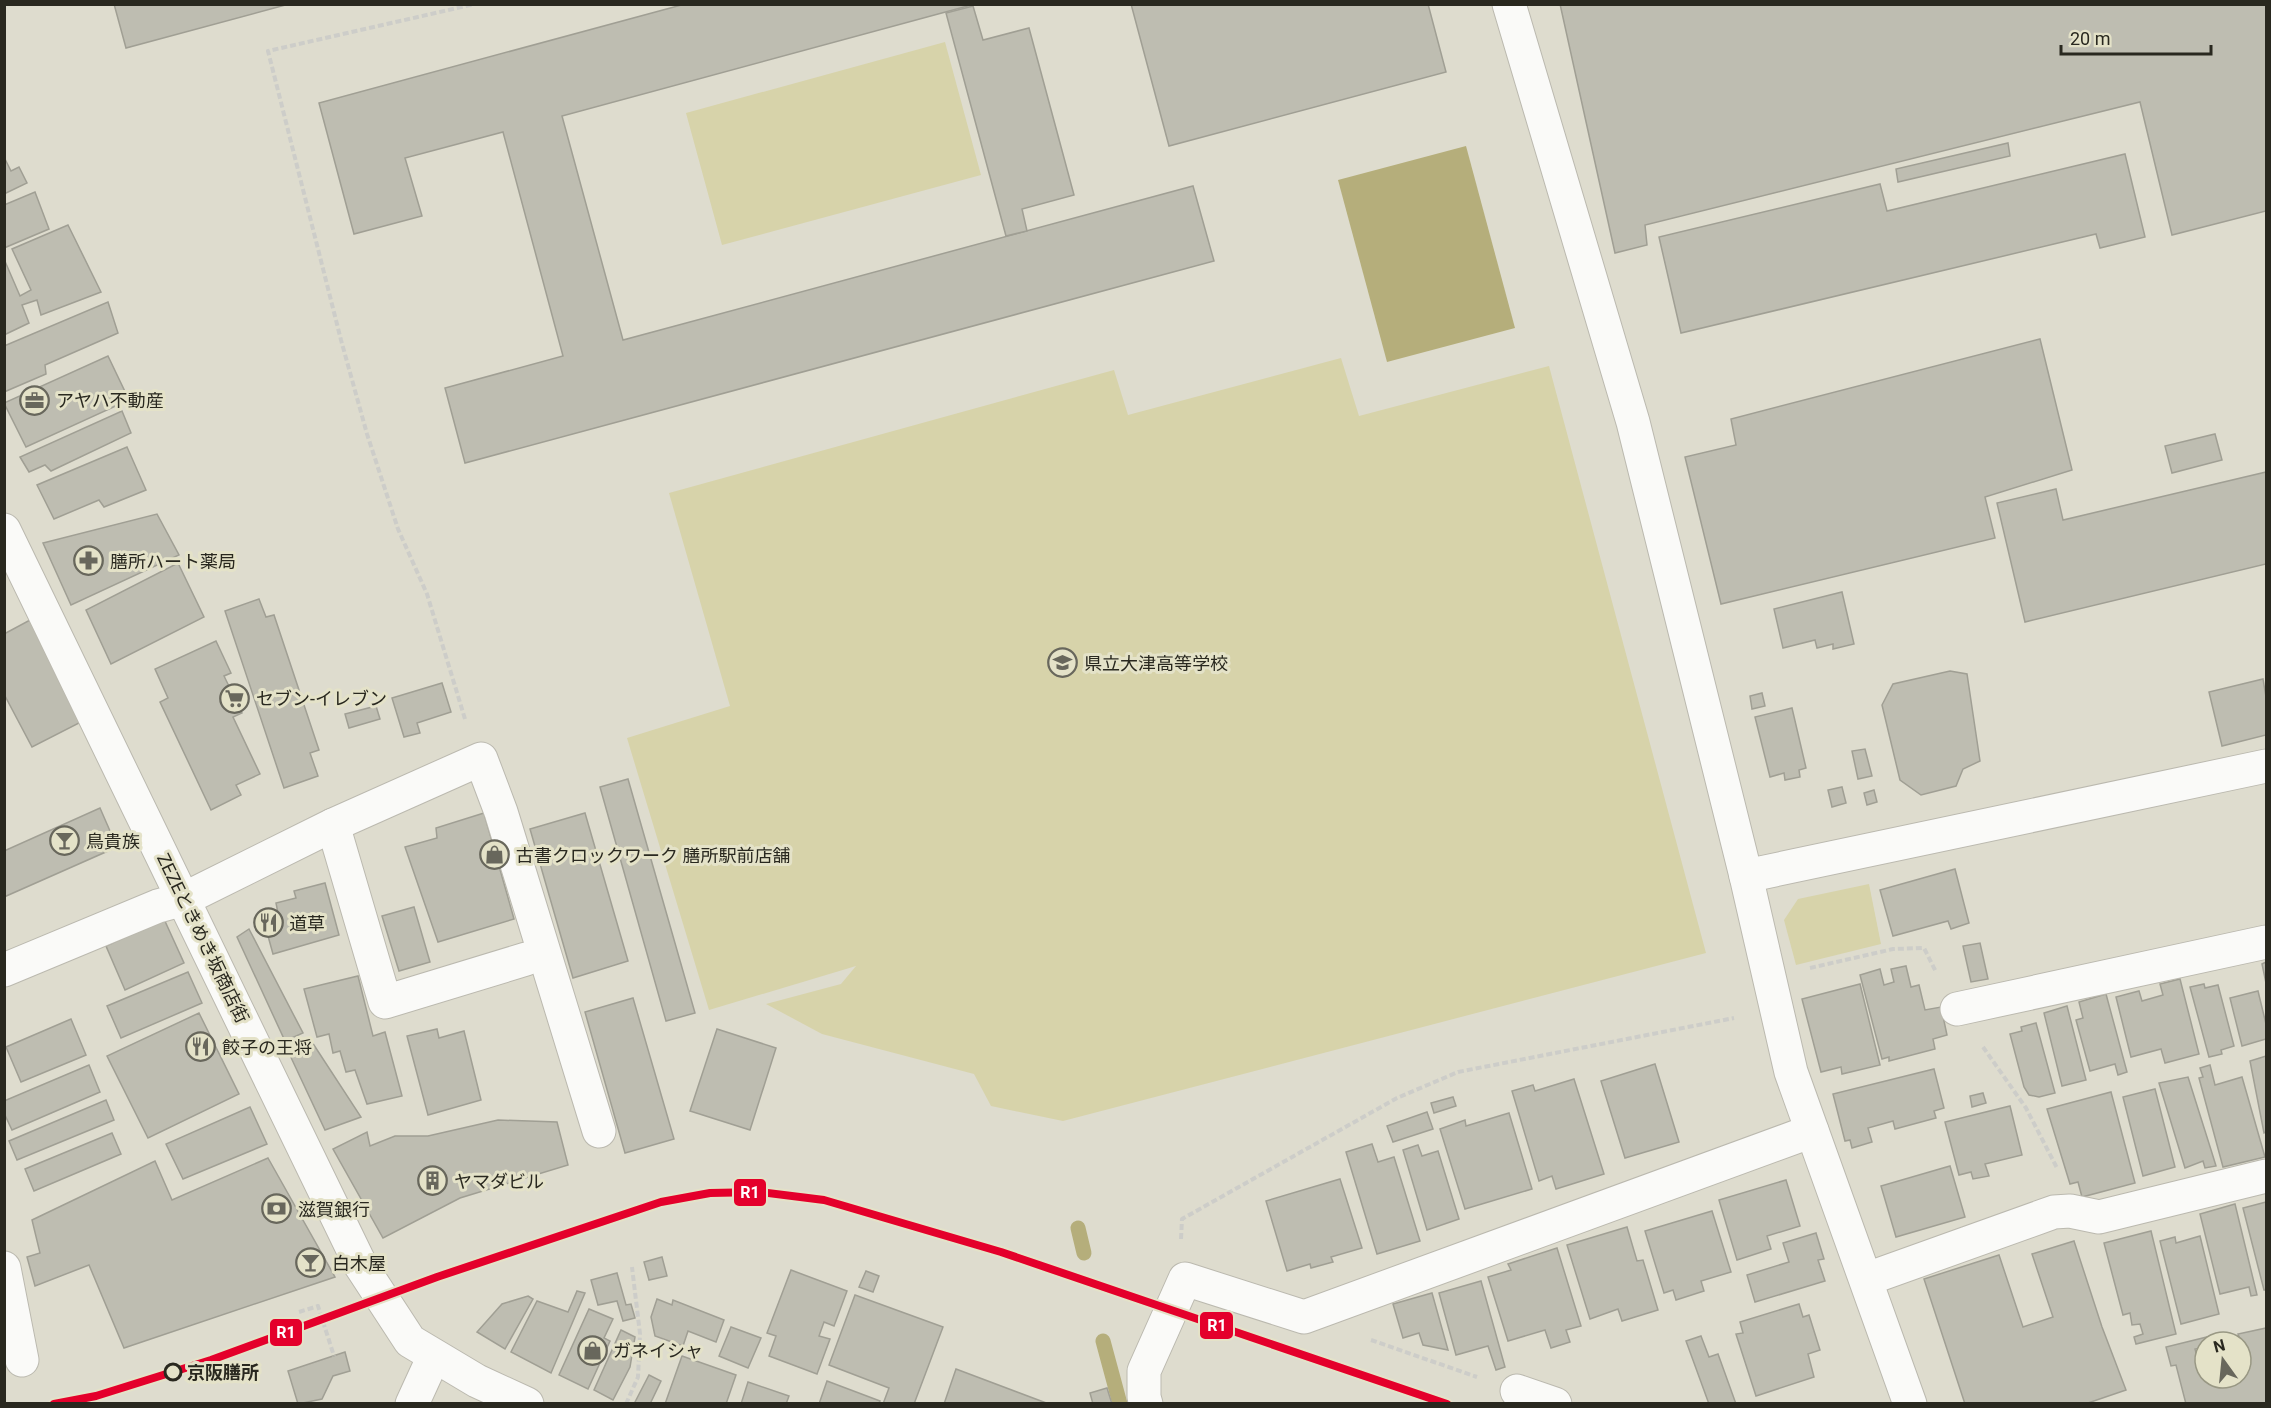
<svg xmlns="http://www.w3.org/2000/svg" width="2271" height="1408" font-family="Roboto,'Noto Sans JP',sans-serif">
<rect width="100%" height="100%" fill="#dedcce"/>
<g fill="#d7d3aa">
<polygon points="945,42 981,175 722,245 686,113"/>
<polygon points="1341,358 1359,416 1549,366 1706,953 1063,1121 991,1106 974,1074 822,1034 766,1004 841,984 856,966 709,1010 627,738 730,706 669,493 1114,370 1128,415"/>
<polygon points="1869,884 1881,944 1796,965 1784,920 1798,899"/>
</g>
<polygon fill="#b5ae7b" points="1466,146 1515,328 1387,362 1338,180"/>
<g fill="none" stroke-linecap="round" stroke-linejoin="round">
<g stroke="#b5ae7b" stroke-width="15">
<polyline points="1078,1228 1084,1253"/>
<polyline points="1103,1341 1120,1404"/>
</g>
</g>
<g fill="#bebdb1" stroke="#a09f94" stroke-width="1.5">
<polygon points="114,4 289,4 126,48"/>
<polygon points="685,4 975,4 562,116 623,340 1193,186 1214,261 465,463 445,388 563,356 503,132 405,158 422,216 354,234 319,103"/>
<polygon points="1131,4 1428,4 1446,72 1169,146"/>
<polygon points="1560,4 2266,4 2266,211 2172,235 2140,102 1645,225 1647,245 1615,253"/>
<polygon points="973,6 983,40 1029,28 1074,195 1022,209 1027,231 1006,236 946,13"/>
<polygon points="2008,143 2010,156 1898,182 1896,169"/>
<polygon points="2125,154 2145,237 2100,248 2096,234 1681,333 1659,237 1880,184 1887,211"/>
<polygon points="4,157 11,171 19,167 27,183 4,194"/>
<polygon points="35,192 49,229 4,248 4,205"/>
<polygon points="68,225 101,292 41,315 37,300 22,305 29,323 4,335 4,259 20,296 31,290 12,249"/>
<polygon points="108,302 118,333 45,365 46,374 4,392 4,346"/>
<polygon points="2040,339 2072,470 1985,497 1995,538 1721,604 1685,457 1736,445 1731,419"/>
<polygon points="108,356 129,400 26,447 4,403"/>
<polygon points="122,411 131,433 51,471 45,465 29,472 20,457"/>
<polygon points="2215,434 2222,460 2172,473 2165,446"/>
<polygon points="127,447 146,490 104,507 99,500 54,519 37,485"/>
<polygon points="2266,472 2266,564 2025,622 1997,503 2056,489 2063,520"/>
<polygon points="157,514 179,555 71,605 43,543"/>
<polygon points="178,563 204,617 111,664 86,610"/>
<polygon points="1842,592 1854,644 1833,649 1833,644 1817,648 1815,640 1783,648 1774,609"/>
<polygon points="259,599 266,617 274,615 319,750 310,753 318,776 284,788 225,611"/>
<polygon points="30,620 83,721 32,747 4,694 4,634"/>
<polygon points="216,641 231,673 224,676 242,713 233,717 260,774 236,785 241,795 211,810 160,702 168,698 155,669"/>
<polygon points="1950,671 1967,674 1980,761 1963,769 1956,786 1921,795 1900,780 1882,705 1893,684"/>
<polygon points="2263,679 2266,697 2266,735 2222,746 2209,692"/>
<polygon points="442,683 451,712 417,723 420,733 404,737 392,698"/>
<polygon points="1762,693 1765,706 1752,709 1750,696"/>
<polygon points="376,706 380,719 349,728 345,714"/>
<polygon points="1792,708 1806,768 1799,770 1800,777 1785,780 1784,773 1770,777 1755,717"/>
<polygon points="1865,749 1872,776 1858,779 1852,751"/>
<polygon points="628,779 695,1013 666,1021 600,787"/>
<polygon points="1842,787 1846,803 1832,807 1828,790"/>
<polygon points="1874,790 1877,802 1867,805 1864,793"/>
<polygon points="100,808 117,847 4,897 4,851"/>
<polygon points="484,813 514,919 438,942 405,847 437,838 436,828"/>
<polygon points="585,813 628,961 573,978 530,829"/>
<polygon points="1955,869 1969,923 1951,929 1948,921 1893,936 1880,890"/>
<polygon points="325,883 339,935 273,954 263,918 278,913 276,903 296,898 294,891"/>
<polygon points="414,907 430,962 399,971 382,916"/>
<polygon points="164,919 184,963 125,990 106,946"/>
<polygon points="249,929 303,1033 285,1041 237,937"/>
<polygon points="1980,943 1988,979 1971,982 1963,946"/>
<polygon points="2266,962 2266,983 2262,964"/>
<polygon points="1906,966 1911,987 1919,985 1925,1010 1941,1007 1947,1035 1933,1039 1935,1049 1889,1061 1889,1057 1882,1059 1860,975 1880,969 1884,985 1894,982 1891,969"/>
<polygon points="188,972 202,1003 121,1038 107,1006"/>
<polygon points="358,976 373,1036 385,1032 402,1096 367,1104 355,1070 346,1072 340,1051 333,1053 329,1034 317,1037 304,989"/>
<polygon points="2180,979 2199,1054 2165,1063 2161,1049 2131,1057 2116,997 2139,991 2142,1001 2163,995 2160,984"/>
<polygon points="1860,984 1880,1065 1842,1074 1841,1067 1821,1072 1802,999"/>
<polygon points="2204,984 2205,988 2218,985 2234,1046 2221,1050 2222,1054 2209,1057 2190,987"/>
<polygon points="2258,991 2266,1024 2266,1039 2242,1046 2230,998"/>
<polygon points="2106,994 2127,1072 2118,1075 2115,1064 2090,1071 2076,1020 2083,1018 2079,1002"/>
<polygon points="633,998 674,1139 625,1153 585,1012"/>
<polygon points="2067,1006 2086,1080 2062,1086 2044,1013"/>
<polygon points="199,1013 239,1094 148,1138 107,1056"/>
<polygon points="71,1019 86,1055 21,1082 6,1047"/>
<polygon points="2036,1023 2055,1093 2039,1097 2029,1095 2024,1087 2010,1034 2022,1031 2021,1027"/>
<polygon points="437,1029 439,1038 464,1031 481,1100 428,1115 407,1036"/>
<polygon points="717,1029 776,1048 750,1130 690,1111"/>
<polygon points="310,1039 361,1117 325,1130 287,1049"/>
<polygon points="2266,1056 2266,1132 2264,1133 2250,1061"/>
<polygon points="1655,1064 1679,1142 1625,1158 1601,1081"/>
<polygon points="89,1065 100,1092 12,1130 4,1113 4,1101"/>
<polygon points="2210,1065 2215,1085 2242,1077 2265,1157 2223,1167 2199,1078 2203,1077 2200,1068"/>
<polygon points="1934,1069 1944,1108 1934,1111 1936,1118 1895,1129 1893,1121 1868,1128 1872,1142 1852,1148 1850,1140 1845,1141 1833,1094"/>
<polygon points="2188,1077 2212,1153 2216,1166 2205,1168 2203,1161 2185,1168 2159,1083"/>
<polygon points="1574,1079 1604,1174 1556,1189 1552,1176 1539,1181 1512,1091 1533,1085 1535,1091"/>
<polygon points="2155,1089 2175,1167 2143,1176 2123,1097"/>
<polygon points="2111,1092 2135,1183 2082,1197 2078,1182 2070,1184 2047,1109"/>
<polygon points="1983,1093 1986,1103 1972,1107 1970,1096"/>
<polygon points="1453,1097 1456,1106 1434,1113 1431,1103"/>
<polygon points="106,1100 114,1120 17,1160 9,1141"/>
<polygon points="2010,1106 2022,1155 1985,1164 1989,1176 1973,1179 1971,1172 1959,1175 1945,1122"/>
<polygon points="250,1107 267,1144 183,1179 166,1144"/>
<polygon points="1427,1112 1433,1129 1393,1142 1387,1126"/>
<polygon points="1509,1113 1532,1189 1465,1209 1440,1129 1465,1120 1466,1126"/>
<polygon points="498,1120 557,1122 568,1165 460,1198 383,1238 333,1149 367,1132 370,1146 395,1136 428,1136"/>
<polygon points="112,1133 121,1154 34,1191 25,1169"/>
<polygon points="1372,1144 1378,1162 1394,1157 1420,1241 1377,1254 1346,1152"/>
<polygon points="1418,1145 1422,1156 1438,1151 1459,1219 1427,1230 1403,1150"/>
<polygon points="268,1158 335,1277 124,1348 89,1265 35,1286 27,1257 40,1253 32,1220 155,1161 172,1200"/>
<polygon points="1950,1166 1965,1217 1896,1237 1881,1186"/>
<polygon points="1340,1179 1362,1248 1331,1257 1333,1262 1311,1268 1310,1264 1287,1271 1266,1201"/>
<polygon points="1786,1180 1800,1226 1767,1236 1771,1249 1737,1260 1719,1200"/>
<polygon points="2266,1202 2266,1290 2264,1290 2243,1208"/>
<polygon points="2235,1204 2257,1295 2251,1296 2249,1287 2220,1294 2200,1214"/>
<polygon points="1712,1211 1731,1272 1701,1281 1704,1291 1676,1300 1673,1290 1664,1293 1645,1231"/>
<polygon points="1627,1227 1637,1261 1643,1260 1658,1310 1622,1321 1618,1309 1590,1319 1567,1245"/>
<polygon points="2151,1231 2176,1334 2136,1344 2134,1337 2143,1334 2140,1324 2132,1325 2130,1313 2123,1315 2104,1243"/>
<polygon points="1816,1233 1824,1259 1818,1260 1825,1281 1755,1302 1747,1275 1789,1262 1783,1243"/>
<polygon points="2200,1236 2219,1314 2181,1324 2160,1241 2175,1237 2176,1243"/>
<polygon points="2074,1241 2102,1327 2126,1390 2085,1404 1965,1404 1924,1279 1999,1255 2023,1327 2053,1317 2032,1254"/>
<polygon points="1557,1248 1581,1326 1566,1330 1570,1342 1551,1348 1545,1330 1508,1341 1488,1277 1511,1270 1508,1264"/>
<polygon points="662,1257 667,1276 649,1280 644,1262"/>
<polygon points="791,1270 847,1291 834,1326 824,1322 819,1336 830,1339 817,1374 769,1356 776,1336 767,1333"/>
<polygon points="866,1271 879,1276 873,1292 859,1287"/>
<polygon points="617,1273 626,1305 631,1304 635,1318 623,1321 617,1301 598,1305 591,1280"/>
<polygon points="1481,1281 1505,1367 1496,1370 1488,1346 1456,1355 1439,1293"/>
<polygon points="577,1291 585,1293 551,1373 511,1352 537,1301 568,1312"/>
<polygon points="1432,1293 1448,1350 1423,1345 1419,1333 1403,1338 1393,1304"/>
<polygon points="855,1295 943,1327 914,1404 883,1404 889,1388 829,1365"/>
<polygon points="528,1296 533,1299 505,1349 477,1332 502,1304"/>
<polygon points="657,1299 672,1305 673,1300 724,1320 716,1342 688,1331 683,1346 655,1336 651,1317"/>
<polygon points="1799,1304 1803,1317 1809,1315 1820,1350 1808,1354 1814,1377 1756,1396 1736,1334 1743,1333 1740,1322"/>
<polygon points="589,1309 613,1319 604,1338 610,1341 588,1389 559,1375"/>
<polygon points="731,1327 761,1338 748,1368 719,1356"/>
<polygon points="2266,1328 2266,1404 2186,1404 2176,1365 2171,1366 2166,1347 2211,1336 2213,1342 2205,1342 2205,1347 2195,1349 2197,1356 2205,1354 2205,1378 2241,1378 2241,1342 2238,1334"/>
<polygon points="621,1330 635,1337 630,1367 613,1400 594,1390"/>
<polygon points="1701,1336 1709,1357 1718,1354 1736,1404 1709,1404 1686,1341"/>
<polygon points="345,1352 350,1371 333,1376 322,1399 298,1404 288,1371"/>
<polygon points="682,1356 736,1375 726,1404 665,1404"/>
<polygon points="956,1369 1049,1404 944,1404"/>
<polygon points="649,1375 661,1381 650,1404 634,1404"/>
<polygon points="827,1381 880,1401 879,1404 819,1404"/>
<polygon points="748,1382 789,1396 786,1404 741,1404"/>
<polygon points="1107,1388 1112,1404 1093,1404 1090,1393"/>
</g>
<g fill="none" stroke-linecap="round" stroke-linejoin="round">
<defs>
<g id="minor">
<polyline points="1509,4 1633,422 1746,876 1791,1072 1910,1404"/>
<polyline points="4,530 361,1266 410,1341 477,1381 527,1404"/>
<polyline points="333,825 385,1002 526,959"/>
<polyline points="1746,876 2266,766"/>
<polyline points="4,970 158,906 184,899 333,825 481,759 501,812 599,1131"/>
<polyline points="1957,1009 2266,942"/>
<polyline points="4,1268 22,1360"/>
<polyline points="1867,1279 2054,1212 2070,1211 2099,1217 2266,1176"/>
<polyline points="1517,1391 1555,1404"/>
<polyline points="412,1404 434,1356"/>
<polyline points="1146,1404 1144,1397 1144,1371 1185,1279 1304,1317 1812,1131"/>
</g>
</defs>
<use href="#minor" stroke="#bbb9af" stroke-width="35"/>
<g stroke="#cdcdc9" stroke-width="4" stroke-dasharray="6 3" stroke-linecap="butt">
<polyline points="465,719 427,594 398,529 367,434 341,340 268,51 475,4"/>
<polyline points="1810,968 1893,949 1924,948 1936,972"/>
<polyline points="1983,1047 2026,1108 2057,1168"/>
<polyline points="1181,1239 1182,1219 1397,1098 1458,1072 1734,1018"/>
<polyline points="299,1312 318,1306 334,1356"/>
<polyline points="1371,1340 1477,1377"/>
<polyline points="313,1402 313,1404"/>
<polyline points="626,1404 638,1377 640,1334 632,1267"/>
</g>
<use href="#minor" stroke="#fafaf8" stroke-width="33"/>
<defs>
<polyline id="rail-1" points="54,1404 96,1396 211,1360 437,1277 661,1202 710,1193 760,1192 824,1200 1001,1252 1447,1404"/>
</defs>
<use href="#rail-1" stroke="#e4e2c8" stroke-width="12"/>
<use href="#rail-1" stroke="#e4002b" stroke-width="8"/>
</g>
<defs>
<symbol id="office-ring" viewBox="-11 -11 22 22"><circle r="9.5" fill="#e4e2c8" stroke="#68675c" stroke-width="1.5"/><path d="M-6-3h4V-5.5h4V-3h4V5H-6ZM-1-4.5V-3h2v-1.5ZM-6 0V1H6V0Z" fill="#68675c"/></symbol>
<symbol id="pharmacy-ring" viewBox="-11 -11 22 22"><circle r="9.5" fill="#e4e2c8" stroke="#68675c" stroke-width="1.5"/><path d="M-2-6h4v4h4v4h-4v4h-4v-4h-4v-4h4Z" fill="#68675c"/></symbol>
<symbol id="school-ring" viewBox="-11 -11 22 22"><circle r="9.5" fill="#e4e2c8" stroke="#68675c" stroke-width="1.5"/><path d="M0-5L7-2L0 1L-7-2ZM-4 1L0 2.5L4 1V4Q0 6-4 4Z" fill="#68675c"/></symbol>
<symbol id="supermarket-ring" viewBox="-11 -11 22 22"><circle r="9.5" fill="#e4e2c8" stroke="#68675c" stroke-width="1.5"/><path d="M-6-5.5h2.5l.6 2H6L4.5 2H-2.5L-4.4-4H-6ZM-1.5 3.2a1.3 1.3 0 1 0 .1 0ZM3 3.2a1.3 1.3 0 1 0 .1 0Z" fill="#68675c"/></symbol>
<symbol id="bar-ring" viewBox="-11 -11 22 22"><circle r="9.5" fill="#e4e2c8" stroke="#68675c" stroke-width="1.5"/><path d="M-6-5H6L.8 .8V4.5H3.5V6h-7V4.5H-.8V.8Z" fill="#68675c"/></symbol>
<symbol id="shop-ring" viewBox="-11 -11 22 22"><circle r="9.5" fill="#e4e2c8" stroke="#68675c" stroke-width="1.5"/><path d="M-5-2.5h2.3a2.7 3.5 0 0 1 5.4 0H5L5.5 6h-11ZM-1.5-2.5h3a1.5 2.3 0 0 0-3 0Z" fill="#68675c"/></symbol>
<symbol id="restaurant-ring" viewBox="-11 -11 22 22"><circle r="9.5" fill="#e4e2c8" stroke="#68675c" stroke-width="1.5"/><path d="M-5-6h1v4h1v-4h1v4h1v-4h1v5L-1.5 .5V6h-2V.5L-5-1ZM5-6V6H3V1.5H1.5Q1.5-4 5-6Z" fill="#68675c"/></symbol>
<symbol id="building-ring" viewBox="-11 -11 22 22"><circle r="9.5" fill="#e4e2c8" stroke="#68675c" stroke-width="1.5"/><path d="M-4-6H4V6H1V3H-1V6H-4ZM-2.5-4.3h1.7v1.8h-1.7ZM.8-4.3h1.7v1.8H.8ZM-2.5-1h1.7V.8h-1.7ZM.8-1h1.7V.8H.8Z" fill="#68675c"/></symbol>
<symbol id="bank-ring" viewBox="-11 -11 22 22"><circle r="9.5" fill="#e4e2c8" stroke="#68675c" stroke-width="1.5"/><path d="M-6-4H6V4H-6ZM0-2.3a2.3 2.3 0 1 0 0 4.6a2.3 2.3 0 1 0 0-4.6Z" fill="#68675c"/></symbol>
</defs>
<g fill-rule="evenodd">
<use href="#office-ring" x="18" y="384" width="33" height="33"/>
<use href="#pharmacy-ring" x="72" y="544" width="33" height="33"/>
<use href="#school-ring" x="1046" y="646" width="33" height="33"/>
<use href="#supermarket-ring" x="218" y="682" width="33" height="33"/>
<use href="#bar-ring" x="48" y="824" width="33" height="33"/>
<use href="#shop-ring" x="478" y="838" width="33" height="33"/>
<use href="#restaurant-ring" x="252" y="906" width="33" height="33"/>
<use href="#restaurant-ring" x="184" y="1030" width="33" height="33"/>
<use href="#building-ring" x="416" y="1164" width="33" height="33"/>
<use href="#bank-ring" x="260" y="1192" width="33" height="33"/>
<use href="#bar-ring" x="294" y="1246" width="33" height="33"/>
<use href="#shop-ring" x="576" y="1334" width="33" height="33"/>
</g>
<circle fill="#e4e2c8" stroke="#29281f" stroke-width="3" cx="173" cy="1372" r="8"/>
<g text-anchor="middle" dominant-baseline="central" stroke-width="6" stroke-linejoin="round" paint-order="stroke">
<g font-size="18" fill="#29281f" stroke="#e4e2c8" text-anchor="start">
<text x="56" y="400">アヤハ不動産</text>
<text x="110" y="561">膳所ハート薬局</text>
<text x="1084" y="663">県立大津高等学校</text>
<text x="256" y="698">セブン-イレブン</text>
<text x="86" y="841">鳥貴族</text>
<text x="516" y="855">古書クロックワーク 膳所駅前店舗</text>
<text x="289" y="923">道草</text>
<text x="222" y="1047">餃子の王将</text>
<text x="454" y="1181">ヤマダビル</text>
<text x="298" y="1209">滋賀銀行</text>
<text x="332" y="1263">白木屋</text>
<text x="613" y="1350">ガネイシャ</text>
</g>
<g font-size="18" fill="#29281f" stroke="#e4e2c8">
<text transform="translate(203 938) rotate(64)">ZEZEときめき坂商店街</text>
</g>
<g font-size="18" font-weight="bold" fill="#29281f" stroke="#e4e2c8" text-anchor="start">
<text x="187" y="1372">京阪膳所</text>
</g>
</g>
<g stroke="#e4e2c8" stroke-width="2">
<rect x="733" y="1178" width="34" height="29" rx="6" fill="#e4002b"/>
<rect x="1199" y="1311" width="35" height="29" rx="6" fill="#e4002b"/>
<rect x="269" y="1318" width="34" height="29" rx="6" fill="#e4002b"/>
</g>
<g font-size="16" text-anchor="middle" font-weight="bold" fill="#fff">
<text x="750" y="1198">R1</text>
<text x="1217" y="1331">R1</text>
<text x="286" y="1338">R1</text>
</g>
<rect width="2271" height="1408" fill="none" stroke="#29281f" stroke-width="12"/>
<g transform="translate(2223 1360) rotate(345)"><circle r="28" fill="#e4e2c8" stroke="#999884" stroke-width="1.5"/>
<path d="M0-4.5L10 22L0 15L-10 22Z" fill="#68675c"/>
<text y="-9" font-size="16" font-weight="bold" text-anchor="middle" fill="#29281f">N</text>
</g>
<path d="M2061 45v9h150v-9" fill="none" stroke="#29281f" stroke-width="3"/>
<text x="2070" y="45" font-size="18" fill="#29281f" stroke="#e4e2c8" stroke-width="4.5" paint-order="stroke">20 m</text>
</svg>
